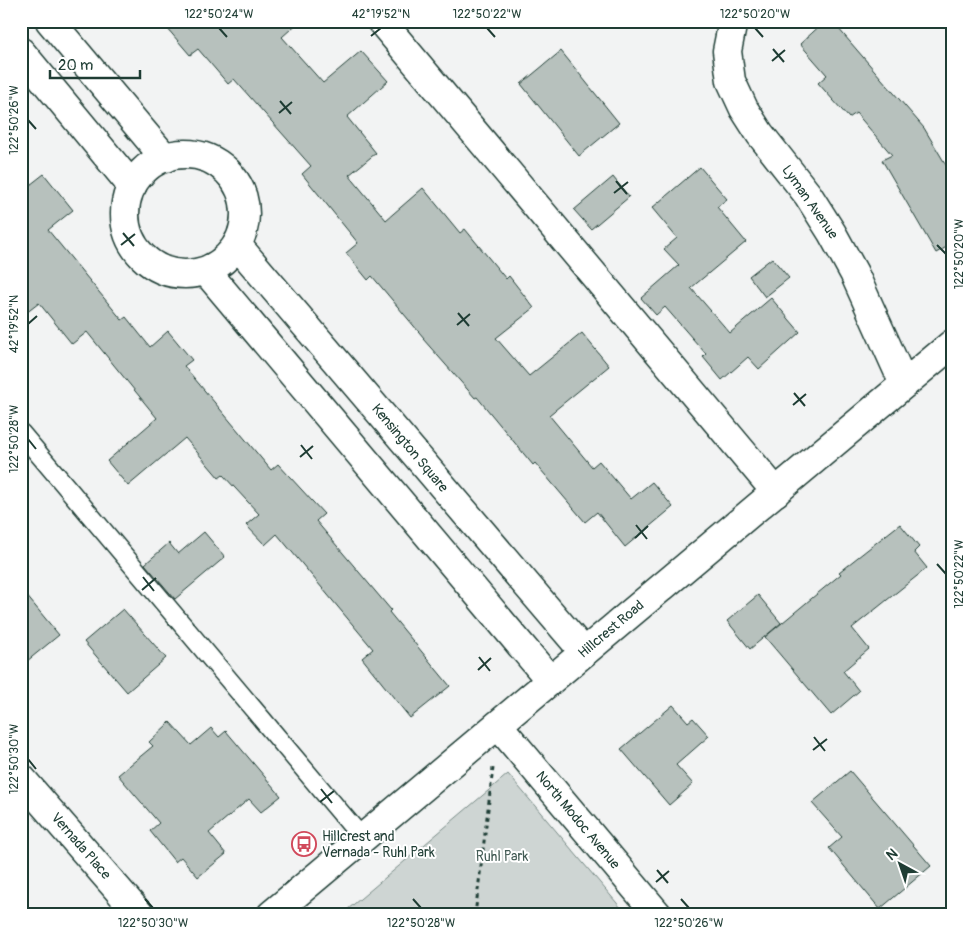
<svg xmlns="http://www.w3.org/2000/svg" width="973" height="936" font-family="Pangolin,sans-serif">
<rect width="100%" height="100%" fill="#f2f3f3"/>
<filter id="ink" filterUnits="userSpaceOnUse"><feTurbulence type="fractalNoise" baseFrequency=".02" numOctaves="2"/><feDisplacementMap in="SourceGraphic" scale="10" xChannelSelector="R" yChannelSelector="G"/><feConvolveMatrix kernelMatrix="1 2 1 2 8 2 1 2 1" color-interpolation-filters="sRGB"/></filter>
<g filter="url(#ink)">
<polygon fill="#ced5d3" stroke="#768984" points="508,774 627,915 341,915"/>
<g fill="#b7c1bd" stroke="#1f3d34">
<polygon points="161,21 300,21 282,37 323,83 361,51 388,81 347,117 376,153 349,175 386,220 423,188 460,233 465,229 506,279 509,276 534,308 496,338 529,376 582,333 609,366 549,415 592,467 599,461 631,499 652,482 673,507 625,547 597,512 585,522 535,463 533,465 477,397 475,398 423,339 424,338 372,276 368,280 346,253 358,243 302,174 311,166 234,79 228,84 198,49 190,55"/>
<polygon points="825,21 832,21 924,128 952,175 952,244 936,253 882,160 892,155 856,113 849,118 818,83 827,75 800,44"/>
<polygon points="561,51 619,123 579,156 521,84"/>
<polygon points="700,167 727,199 717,207 746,242 691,288 730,333 771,298 800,332 759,369 748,357 722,380 703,357 706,354 665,307 656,315 641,298 679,265 664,249 677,238 652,208"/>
<polygon points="44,174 73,210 48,230 122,320 126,317 150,347 168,331 192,360 184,366 271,470 278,464 324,514 316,521 391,610 389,612 450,686 410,718 362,658 373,649 277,534 265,545 246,525 259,514 223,475 219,478 185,438 128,486 107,461 157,418 87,332 72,344 39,303 21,317 21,192"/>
<polygon points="613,177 629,197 591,229 574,210"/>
<polygon points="772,258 789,278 765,297 749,276"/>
<polygon points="900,524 919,547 914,552 927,568 852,628 869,649 843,671 859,691 831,715 765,637 841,574 839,572"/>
<polygon points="204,532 225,557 175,599 145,564 169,543 178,554"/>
<polygon points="21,589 59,635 21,666"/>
<polygon points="758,595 781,623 750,649 727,621"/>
<polygon points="123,609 166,658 127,692 84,642"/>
<polygon points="673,705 688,722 693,718 709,736 676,765 693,784 669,805 621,749"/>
<polygon points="170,722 191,745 211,728 219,737 226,731 281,796 261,812 249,799 209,833 226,854 198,877 181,857 175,862 150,831 159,823 118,775 153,746 149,742"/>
<polygon points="850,771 931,866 880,909 829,848 842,837 812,803"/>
</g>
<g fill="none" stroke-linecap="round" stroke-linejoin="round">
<defs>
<polyline id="lane" points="21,433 362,838"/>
<g id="street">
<polyline points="50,21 165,158"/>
<polyline points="381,21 776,492"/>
<polyline points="733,21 727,51 731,81 744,109 760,134 808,195 832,233 854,273 904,384"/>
<polyline points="21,52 132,186"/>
<circle cx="185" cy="214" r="60"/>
<polyline points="237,245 584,652"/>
<polyline points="206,271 550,680"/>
<polyline points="498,725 658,915"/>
<polyline points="21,778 140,915"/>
</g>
<polyline id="secondary" points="271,915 952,344"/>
</defs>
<use href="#lane" stroke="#1f3d34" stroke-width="21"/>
<use href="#street" stroke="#1f3d34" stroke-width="31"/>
<use href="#secondary" stroke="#1f3d34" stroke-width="31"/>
<polyline stroke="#1f3d34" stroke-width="3" stroke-dasharray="4 4" stroke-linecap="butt" points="475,915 493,768"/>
<use href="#lane" stroke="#fff" stroke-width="18"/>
<use href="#street" stroke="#fff" stroke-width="28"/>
<use href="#secondary" stroke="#fff" stroke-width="28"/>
</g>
</g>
<path fill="none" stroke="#1f3d34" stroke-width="2" d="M219 28 227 37M487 28 495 37M755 28 763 37M371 36 381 28M773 49 784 62M772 61 785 50M280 101 291 114M279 113 292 102M28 120 36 129M616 181 627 194M614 193 628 182M123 233 134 246M121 245 135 234M937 245 946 254M458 313 469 326M28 324 37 316M457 325 470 314M794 393 805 406M793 405 806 394M28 439 36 449M301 445 312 459M300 457 313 446M636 525 647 539M635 538 648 526M937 564 946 574M143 577 154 591M142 590 156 578M479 657 490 671M478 670 491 658M814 737 825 751M813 750 827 739M28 759 36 769M321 789 332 803M320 802 334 791M657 870 668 883M656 882 669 871M145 899 153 908M413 899 421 908M681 899 689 908"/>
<defs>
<symbol id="bus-ring" viewBox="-11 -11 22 22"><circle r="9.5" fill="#fff" stroke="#d1495b" stroke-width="1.5"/><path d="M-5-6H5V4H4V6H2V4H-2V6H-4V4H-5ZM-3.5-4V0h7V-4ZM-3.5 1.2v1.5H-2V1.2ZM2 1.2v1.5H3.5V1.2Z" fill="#d1495b"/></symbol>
</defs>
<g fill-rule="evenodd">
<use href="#bus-ring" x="290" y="830" width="28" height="28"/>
</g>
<g text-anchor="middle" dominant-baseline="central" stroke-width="4" stroke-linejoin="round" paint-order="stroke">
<g font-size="14" fill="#1f3d34" stroke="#fff">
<text transform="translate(810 202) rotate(55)">Lyman Avenue</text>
<text transform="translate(410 448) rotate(50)">Kensington Square</text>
<text transform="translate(611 629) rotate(-40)">Hillcrest Road</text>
<text transform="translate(578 820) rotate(50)">North Modoc Avenue</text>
<text transform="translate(81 846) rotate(49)">Vernada Place</text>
</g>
<g font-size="14" fill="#1f3d34" stroke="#fff" text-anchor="start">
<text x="322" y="836">Hillcrest and<tspan x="322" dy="16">Vernada - Ruhl Park</tspan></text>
</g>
<g font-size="14" fill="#425b54" stroke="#fff">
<text x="502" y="856">Ruhl Park</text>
</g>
</g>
<rect width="973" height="936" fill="none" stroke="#fff" stroke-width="55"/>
<g transform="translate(900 864) rotate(320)" stroke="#ffffff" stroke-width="4" paint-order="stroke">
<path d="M0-4L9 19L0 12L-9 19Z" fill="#1f3d34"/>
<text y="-8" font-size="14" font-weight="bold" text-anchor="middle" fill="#1f3d34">N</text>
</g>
<path d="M50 70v8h90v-8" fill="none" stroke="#1f3d34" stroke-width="2.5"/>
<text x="58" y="70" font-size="15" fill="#1f3d34" stroke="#ffffff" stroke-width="4" paint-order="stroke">20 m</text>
<rect x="28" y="28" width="918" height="880" fill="none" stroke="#1f3d34" stroke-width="2"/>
<g font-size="12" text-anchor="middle" fill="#1f3d34">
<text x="219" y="18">122°50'24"W</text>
<text x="381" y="18">42°19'52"N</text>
<text x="487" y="18">122°50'22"W</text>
<text x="755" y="18">122°50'20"W</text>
<text transform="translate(14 120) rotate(-90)" y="4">122°50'26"W</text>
<text transform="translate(959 254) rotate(-90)" y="4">122°50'20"W</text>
<text transform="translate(14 324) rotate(-90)" y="4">42°19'52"N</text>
<text transform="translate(14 439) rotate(-90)" y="4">122°50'28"W</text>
<text transform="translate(959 574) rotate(-90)" y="4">122°50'22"W</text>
<text transform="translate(14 759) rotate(-90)" y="4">122°50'30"W</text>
<text x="153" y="927">122°50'30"W</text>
<text x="421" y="927">122°50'28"W</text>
<text x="689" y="927">122°50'26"W</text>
</g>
</svg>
